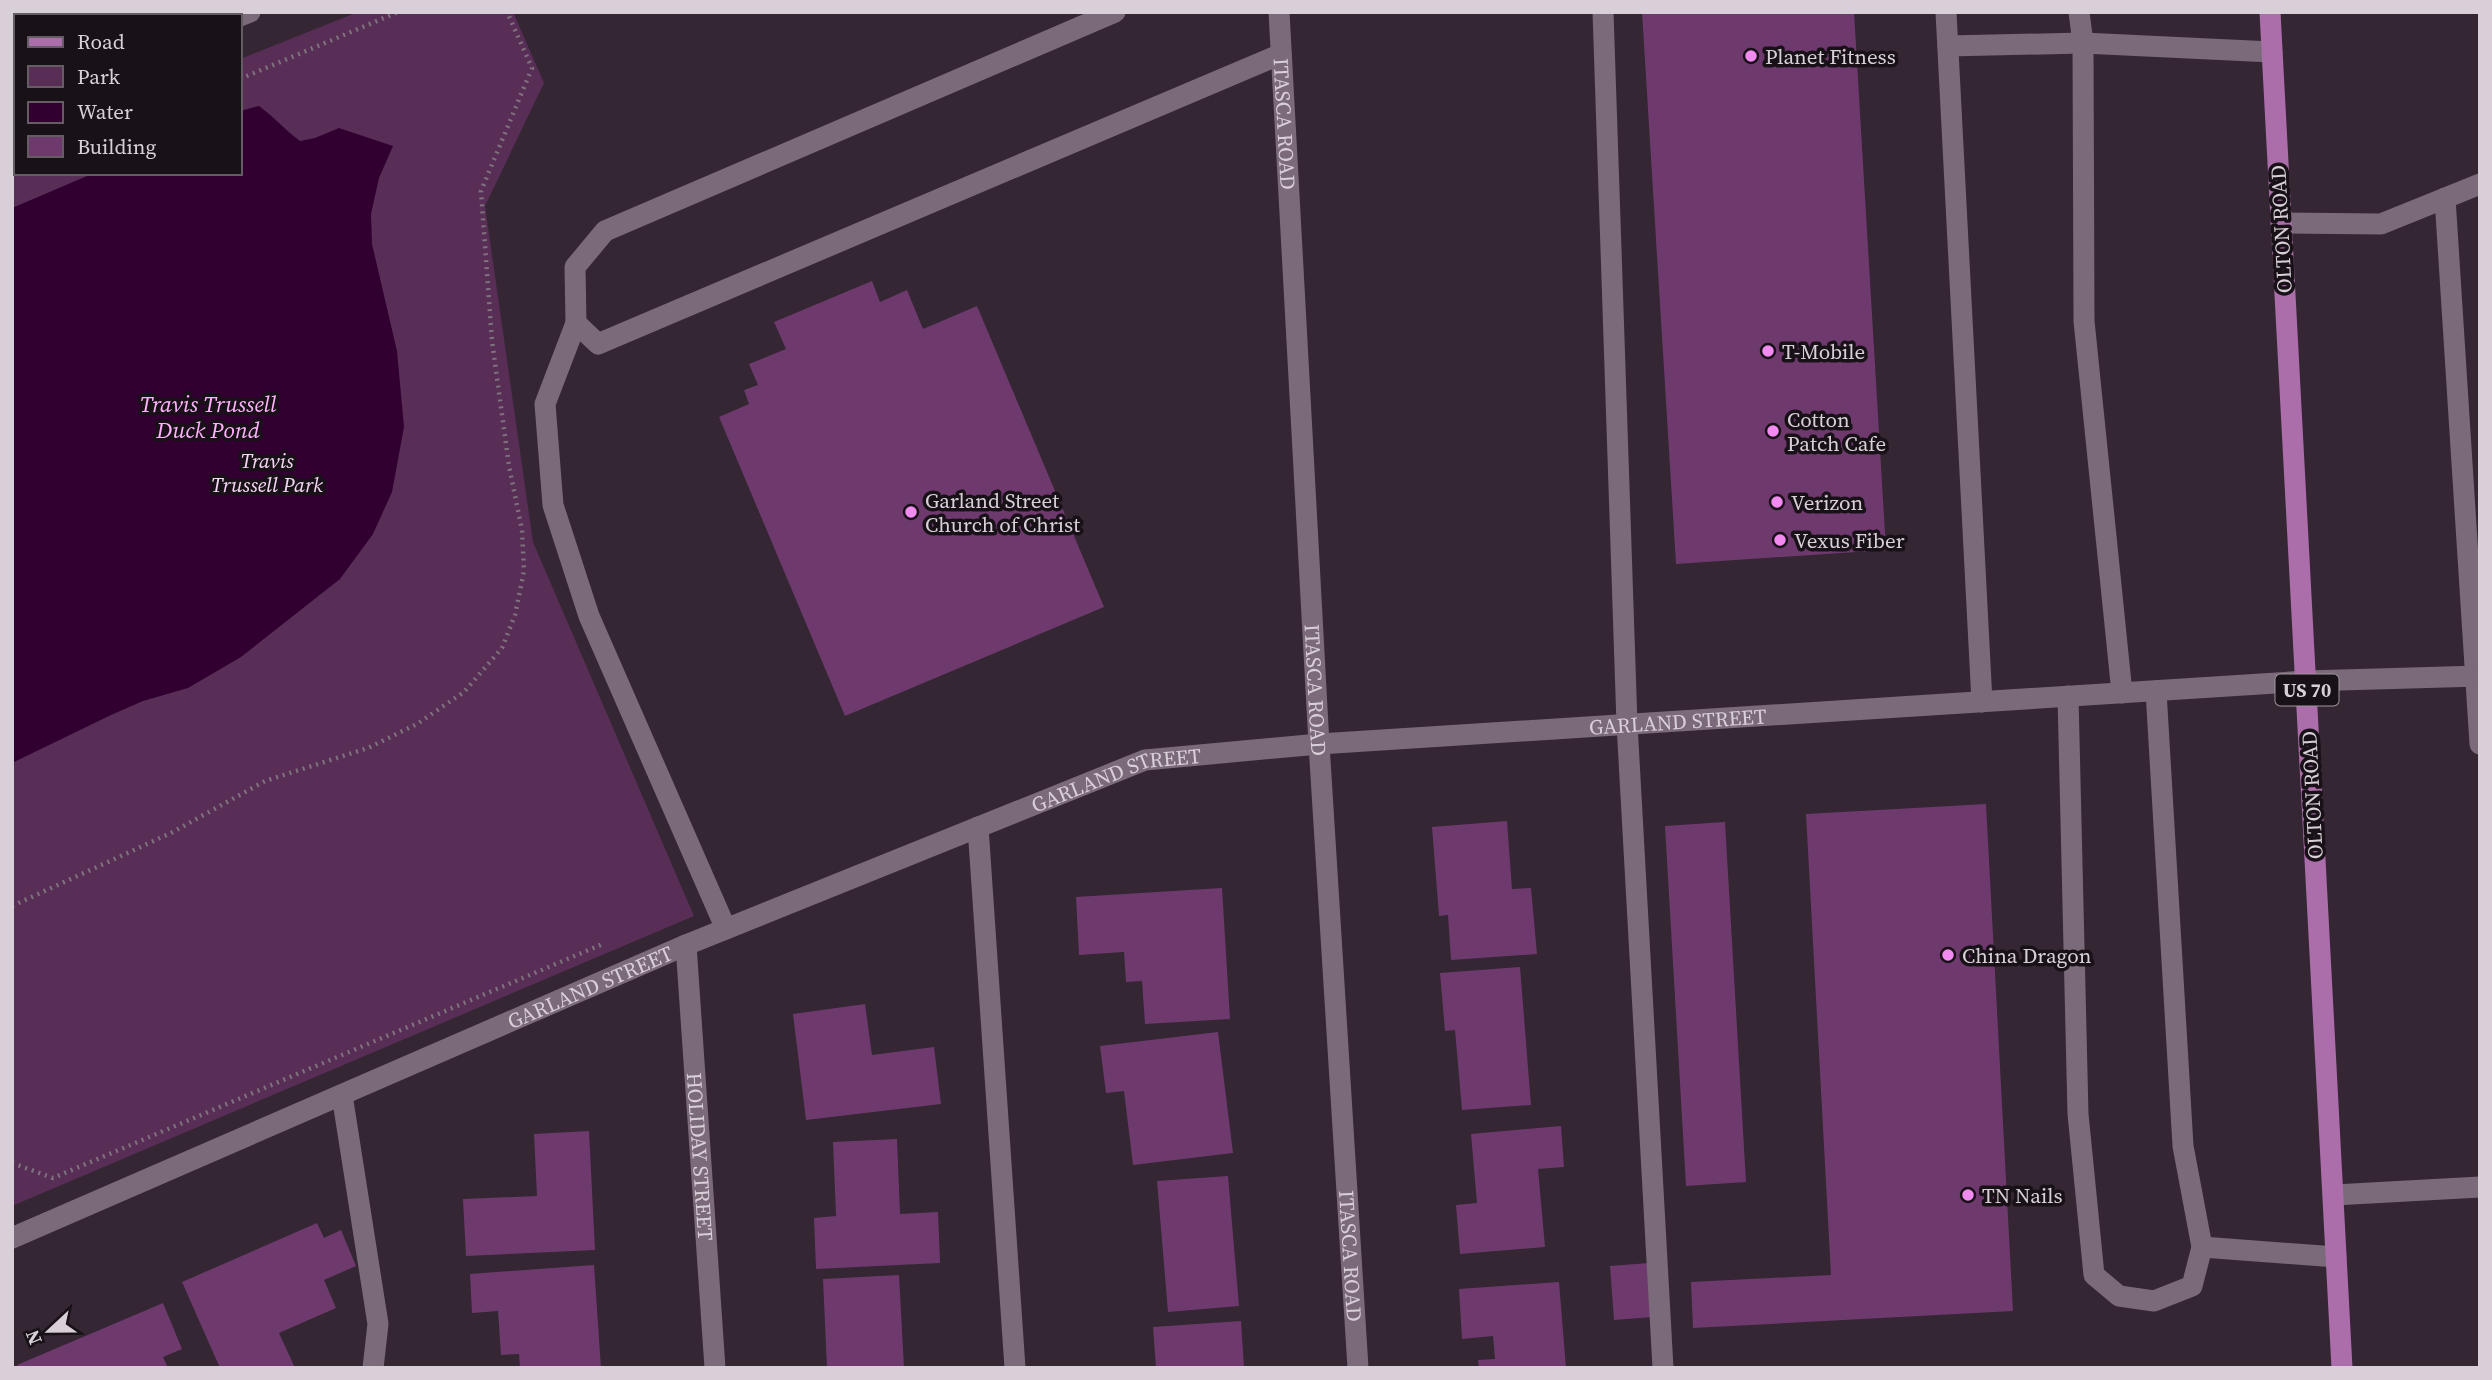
<svg xmlns="http://www.w3.org/2000/svg" width="2492" height="1380" font-family="'Source Serif 4',serif">
<rect width="100%" height="100%" fill="#342633"/>
<polygon fill="#582e57" points="358,12 513,12 544,83 485,206 533,542 694,916 12,1206 12,151 16,149 16,173 240,173 240,59"/>
<path fill="#310031" d="M259 106C274 117 285 130 300 141L315 138 339 128 393 146 379 178 371 214 372 244 397 351 404 427 392 492 373 534 340 579 241 657 188 688 143 701 111 715 12 763V208L94 173H240V111Z"/>
<g fill="#6e3a6d">
<polygon points="1642,12 1854,12 1886,550 1676,564"/>
<polygon points="872,281 880,302 907,290 923,329 977,306 1104,607 845,716 719,417 749,404 744,390 758,385 749,364 786,349 774,322"/>
<polygon points="1986,804 2013,1311 1693,1328 1691,1282 1831,1275 1806,814"/>
<polygon points="1507,821 1512,889 1531,888 1537,954 1451,960 1448,915 1439,916 1432,827"/>
<polygon points="1725,822 1746,1182 1686,1186 1665,826"/>
<polygon points="1222,888 1230,1019 1145,1024 1142,981 1126,982 1124,952 1079,955 1076,897"/>
<polygon points="1520,967 1531,1105 1462,1110 1455,1030 1445,1031 1440,973"/>
<polygon points="865,1004 872,1055 934,1047 941,1104 806,1120 793,1014"/>
<polygon points="1218,1032 1233,1153 1133,1165 1124,1091 1106,1093 1100,1046"/>
<polygon points="1561,1126 1564,1167 1538,1169 1545,1247 1460,1254 1456,1205 1477,1203 1471,1134"/>
<polygon points="589,1131 595,1250 466,1256 463,1199 537,1196 534,1134"/>
<polygon points="897,1139 900,1214 938,1212 940,1263 816,1269 814,1218 836,1216 833,1142"/>
<polygon points="1228,1176 1239,1306 1168,1312 1157,1181"/>
<polygon points="317,1223 324,1238 341,1230 356,1266 324,1280 336,1308 279,1333 295,1368 220,1368 182,1282"/>
<polygon points="1649,1263 1653,1317 1614,1320 1610,1266"/>
<polygon points="594,1265 601,1368 520,1368 519,1354 501,1355 498,1311 472,1313 470,1274"/>
<polygon points="899,1275 904,1368 827,1368 823,1279"/>
<polygon points="1559,1282 1566,1368 1479,1368 1478,1360 1495,1359 1493,1336 1462,1339 1459,1289"/>
<polygon points="163,1303 182,1349 163,1357 168,1368 18,1368 17,1365"/>
<polygon points="1241,1321 1244,1368 1156,1368 1153,1327"/>
</g>
<g fill="none" stroke-linecap="round" stroke-linejoin="round">
<g stroke="#7e727d" stroke-width="4.5" stroke-dasharray="2 5" stroke-linecap="butt">
<polyline points="240,79 398,12"/>
<polyline points="12,175 16,173"/>
<polyline points="12,906 171,833 265,781 368,748 417,724 464,692 502,648 515,615 524,571 522,530 509,466 492,341 481,191 532,68 507,12"/>
<polyline points="12,1163 53,1178 605,943"/>
</g>
<g stroke="#7b6a7a" stroke-width="21">
<polyline points="1115,12 605,231 575,267 576,323 598,344 1281,54"/>
<polyline points="1603,12 1627,724 1663,1368"/>
<polyline points="1946,12 1982,702"/>
<polyline points="2079,12 2083,43 2084,321 2122,693"/>
<polyline points="1948,46 2083,43 2272,52"/>
<polyline points="2445,198 2480,744"/>
<polyline points="2281,223 2381,224 2480,184"/>
<polyline points="576,323 545,404 553,505 589,616 726,929"/>
<polyline points="2306,681 2480,676"/>
<polyline points="2156,691 2183,1146 2202,1247"/>
<polyline points="2068,696 2078,1114 2094,1275 2119,1296 2154,1301 2192,1286 2202,1247 2336,1257"/>
<polyline points="978,827 1015,1368"/>
<polyline points="342,1095 378,1324 373,1368"/>
<polyline points="2334,1195 2480,1187"/>
</g>
<g stroke="#7b6a7a" stroke-width="21">
<path id="s1" d="M1279 12 1319 744 1358 1368"/>
<path id="s2" d="M686 945 715 1368"/>
<path id="s3" d="M12 1238 686 945 1145 760 1319 744 2306 681"/>
</g>
<g stroke="#7b6a7a" stroke-width="21">
<polyline points="240,16 250,12"/>
<polyline points="12,113 16,112"/>
</g>
<polyline stroke="#ac6dab" stroke-width="21" points="2270,12 2342,1368"/>
</g>
<g fill="#f38af1" stroke="#181117" stroke-width="2.5">
<circle cx="1751" cy="56" r="7"/>
<circle cx="1768" cy="351" r="7"/>
<circle cx="1773" cy="431" r="7"/>
<circle cx="1777" cy="502" r="7"/>
<circle cx="911" cy="512" r="7"/>
<circle cx="1780" cy="540" r="7"/>
<circle cx="1948" cy="955" r="7"/>
<circle cx="1968" cy="1195" r="7"/>
</g>
<g text-anchor="middle" dominant-baseline="central" stroke-width="7" stroke-linejoin="round" paint-order="stroke">
<rect fill="#181117" stroke="#9f969e" stroke-width="2" x="2275.5" y="674.5" width="63" height="31" rx="5"/>
<g font-size="19" font-weight="bold" fill="#d9cfd8">
<text x="2307" y="690">US 70</text>
</g>
<g font-size="21" fill="#d9cfd8" stroke="#181117" text-anchor="start">
<text x="1765" y="56">Planet Fitness</text>
<text x="1782" y="351">T-Mobile</text>
<text x="1787" y="419">Cotton<tspan x="1787" dy="24">Patch Cafe</tspan></text>
<text x="925" y="500">Garland Street<tspan x="925" dy="24">Church of Christ</tspan></text>
<text x="1791" y="502">Verizon</text>
<text x="1794" y="540">Vexus Fiber</text>
<text x="1962" y="955">China Dragon</text>
<text x="1982" y="1195">TN Nails</text>
</g>
<g font-size="21" fill="#d9cfd8" stroke="#181117">
<text stroke="none"><textPath href="#s1" startOffset="112">ITASCA ROAD</textPath></text>
<text transform="translate(2281 229) rotate(-93)">OLTON ROAD</text>
<text stroke="none"><textPath href="#s1" startOffset="679">ITASCA ROAD</textPath></text>
<text stroke="none"><textPath href="#s3" startOffset="1764">GARLAND STREET</textPath></text>
<text stroke="none"><textPath href="#s3" startOffset="1197">GARLAND STREET</textPath></text>
<text transform="translate(2312 795) rotate(-93)">OLTON ROAD</text>
<text stroke="none"><textPath href="#s3" startOffset="630">GARLAND STREET</textPath></text>
<text stroke="none"><textPath href="#s2" startOffset="212">HOLIDAY STREET</textPath></text>
<text stroke="none"><textPath href="#s1" startOffset="1246">ITASCA ROAD</textPath></text>
</g>
<g font-size="21" font-style="italic" fill="#f6d6f4" stroke="#181117">
<text x="267" y="460">Travis<tspan x="267" dy="24">Trussell Park</tspan></text>
</g>
<g font-size="23" font-style="italic" fill="#ffb1fc" stroke="#181117">
<text x="208" y="404">Travis Trussell<tspan x="208" dy="26">Duck Pond</tspan></text>
</g>
</g>
<rect width="2492" height="1380" fill="none" stroke="#d9cfd8" stroke-width="28"/>
<rect x="14" y="14" width="228" height="161" fill="#181117" stroke="#655d64" stroke-width="2"/>
<rect x="28" y="37" width="35" height="10" fill="#ac6dab" stroke="#655d64" stroke-width="2"/>
<text x="77" y="49" font-size="21" fill="#d9cfd8">Road</text>
<rect x="28" y="66" width="35" height="21" fill="#582e57" stroke="#655d64" stroke-width="2"/>
<text x="77" y="84" font-size="21" fill="#d9cfd8">Park</text>
<rect x="28" y="102" width="35" height="21" fill="#310031" stroke="#655d64" stroke-width="2"/>
<text x="77" y="119" font-size="21" fill="#d9cfd8">Water</text>
<rect x="28" y="136" width="35" height="21" fill="#6e3a6d" stroke="#655d64" stroke-width="2"/>
<text x="77" y="154" font-size="21" fill="#d9cfd8">Building</text>
<g transform="translate(49 1331) rotate(248)" stroke="#181117" stroke-width="5" paint-order="stroke">
<path d="M0-5L12 26L0 18L-12 26Z" fill="#d9cfd8"/>
<text y="-10" font-size="19" font-weight="bold" text-anchor="middle" fill="#d9cfd8">N</text>
</g>
</svg>
